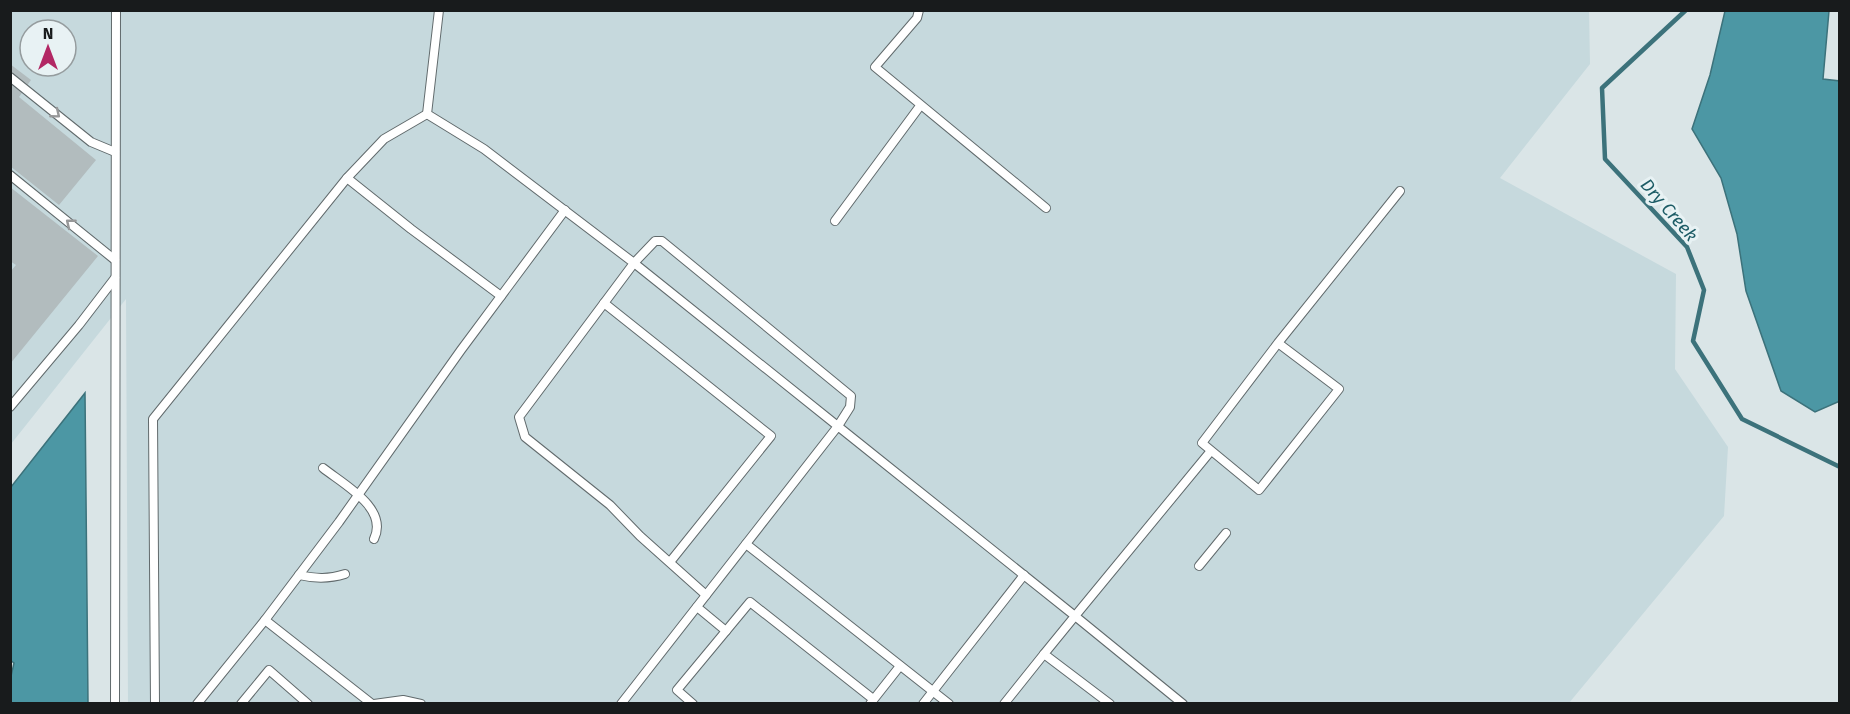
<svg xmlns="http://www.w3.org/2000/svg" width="1850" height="714" font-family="'Fira Sans',sans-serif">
<rect width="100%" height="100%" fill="#dae5e7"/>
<path fill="#c6d9dd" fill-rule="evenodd" d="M1589 10 1590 64 1500 178 1676 274 1675 369 1728 447 1724 516 1569 703 128 704 126 299 11 444V11ZM30 30H66V66H30Z"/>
<g fill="#4c97a4" stroke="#3c727b" stroke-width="1.5">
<polygon points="1725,11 1829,11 1823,79 1840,81 1840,401 1815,412 1781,391 1746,291 1737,234 1721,178 1692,129 1710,75"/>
<polygon points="85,393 88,703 11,703 11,676 14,663 10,660 11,487"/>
</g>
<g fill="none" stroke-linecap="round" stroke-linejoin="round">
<polyline stroke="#3c727b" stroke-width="4.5" points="1686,10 1602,88 1605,159 1687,247 1704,290 1693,341 1742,419 1840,467"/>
</g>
<g fill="#b2bcbe">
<polygon points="10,64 31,80 19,97 96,160 59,205 10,166"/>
<polygon points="10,187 98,256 10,364 10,272 16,265 10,261"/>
</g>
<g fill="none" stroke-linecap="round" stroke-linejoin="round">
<defs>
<g id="lane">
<polyline points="439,10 427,114 484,149 634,263 519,417 525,437 610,505 640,536 706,595"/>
<polyline points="919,10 917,18 875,67 1046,208"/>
<polyline points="10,77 91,142 115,152"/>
<polyline points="10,175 115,260"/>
<polyline points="347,178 411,229 501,296"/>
<polyline points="835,221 920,106"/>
<polyline points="604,303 771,436 670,562"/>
<polyline points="1278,343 1339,389 1259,490 1202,443 1278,343 1400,191"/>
<polyline points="10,407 79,325 115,278"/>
<path d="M323 468C343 484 389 508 374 539"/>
<polyline points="746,544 949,704"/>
<polyline points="1199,566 1226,533"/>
<path d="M299 575C316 579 329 579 345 574"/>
<polyline points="697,607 726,631"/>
<polyline points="265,620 339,522 461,350 565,210"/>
<polyline points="115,704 116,10"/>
<polyline points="155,704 153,419 347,178 384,139 427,114"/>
<polyline points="197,704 265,620 372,704"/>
<polyline points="241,704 269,670 308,704"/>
<polyline points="374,704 403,700 421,704"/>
<path d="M621 704 838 426 850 407 851 396 662 241H655L634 263C781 381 928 498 1075 616L1044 654 1110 704"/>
<polyline points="693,704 677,690 750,602 873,699"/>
<polyline points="870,704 900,666"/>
<polyline points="923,704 1024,575"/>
<polyline points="1004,704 1044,654"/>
<polyline points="1183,704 1075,616 1210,452"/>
</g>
</defs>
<use href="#lane" stroke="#616a6c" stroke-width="10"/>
<use href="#lane" stroke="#fff" stroke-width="8"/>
</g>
<defs><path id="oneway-chevron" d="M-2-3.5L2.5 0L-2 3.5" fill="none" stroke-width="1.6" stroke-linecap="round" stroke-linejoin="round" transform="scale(1.5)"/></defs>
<g stroke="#979899">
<use href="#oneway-chevron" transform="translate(56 114) rotate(39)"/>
<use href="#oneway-chevron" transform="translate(70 223) rotate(-141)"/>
</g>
<g text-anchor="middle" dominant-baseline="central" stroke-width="6" stroke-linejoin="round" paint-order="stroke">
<g font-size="18" font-style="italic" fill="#1d5c66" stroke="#e8f2f4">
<text transform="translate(1669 210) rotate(49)">Dry Creek</text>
</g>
</g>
<rect width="1850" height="714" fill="none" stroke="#181b1c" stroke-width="24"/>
<g transform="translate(48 48)"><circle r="28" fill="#e8f2f4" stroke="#959c9e" stroke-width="1.5"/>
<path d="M0-4.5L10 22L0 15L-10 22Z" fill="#b22764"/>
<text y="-9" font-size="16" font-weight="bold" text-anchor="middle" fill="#181b1c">N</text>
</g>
</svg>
